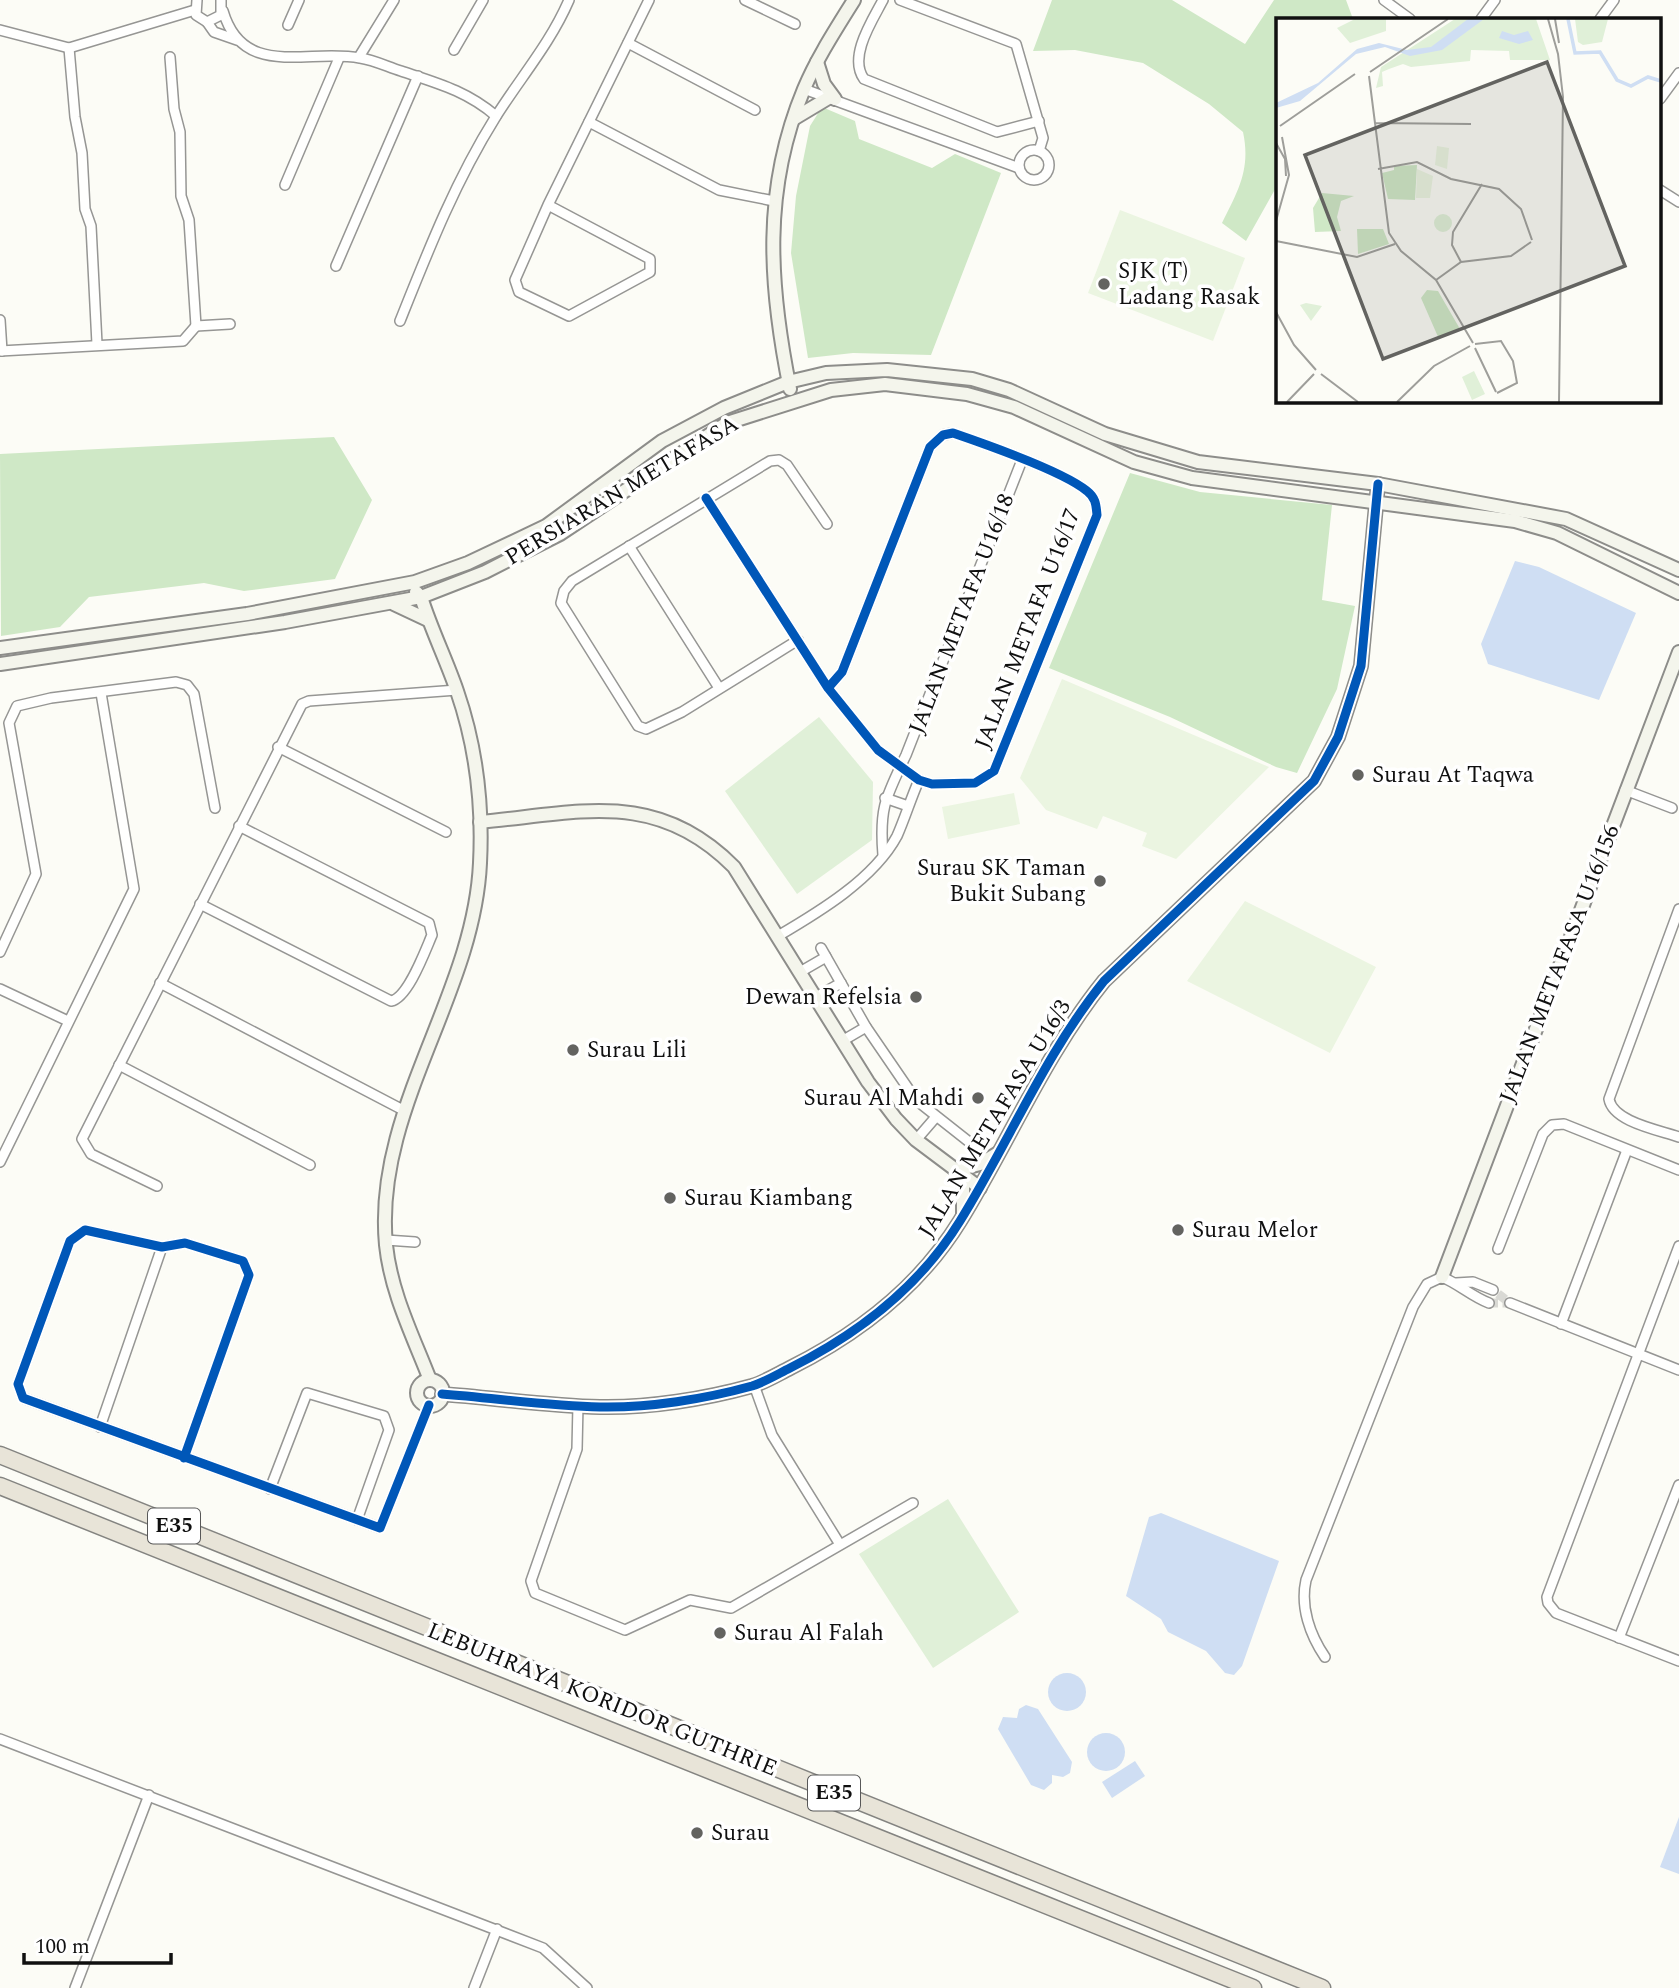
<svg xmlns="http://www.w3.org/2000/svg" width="1679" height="1988" font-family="Spectral,serif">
<rect width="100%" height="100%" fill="#fcfcf6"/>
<g fill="#e0f0d8">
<polygon points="819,717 873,782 872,840 797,894 725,791"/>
<polygon points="948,1499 1019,1612 933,1668 859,1554"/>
</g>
<g fill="#cfe8c6">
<path d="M1052 0H1172L1245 44 1274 0H1346L1353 19H1278V184L1246 241 1222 223C1238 191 1251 169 1243 132L1209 104 1143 63 1075 50 1033 51Z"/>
<polygon points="822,107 855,121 859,139 932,168 955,154 1001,173 931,355 853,353 808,358 791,253 796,196 810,126"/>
<polygon points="334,437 372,500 335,579 244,591 204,583 89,597 60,627 1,636 0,454"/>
<polygon points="1130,473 1200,492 1332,505 1322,600 1355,606 1337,689 1297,773 1276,767 1170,717 1049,668"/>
</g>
<g fill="#ebf5e1">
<polygon points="1120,210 1245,258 1213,341 1088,293"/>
<polygon points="1062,679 1269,767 1176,859 1142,846 1147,833 1103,816 1097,829 1046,810 1020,778"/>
<polygon points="1014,793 1020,824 948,839 942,807"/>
<polygon points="1245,901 1376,967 1330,1053 1187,981"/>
</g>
<g fill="#cfdef3">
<polygon points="1515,561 1539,567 1636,613 1599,700 1488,664 1481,644"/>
<polygon points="1161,1513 1279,1561 1242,1666 1234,1675 1225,1673 1206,1651 1168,1632 1161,1619 1126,1596 1149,1517"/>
<circle cx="1067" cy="1692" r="19"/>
<polygon points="1026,1705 1038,1709 1072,1762 1070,1773 1063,1777 1052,1775 1052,1783 1044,1790 1031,1785 998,1729 1003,1717 1017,1718 1019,1709"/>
<circle cx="1106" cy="1752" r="19"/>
<polygon points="1135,1761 1145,1776 1112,1798 1102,1782"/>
<polygon points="1679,1817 1679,1874 1660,1867"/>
</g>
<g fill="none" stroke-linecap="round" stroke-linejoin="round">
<polyline stroke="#d9d9d4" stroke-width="9" stroke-dasharray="9 4.5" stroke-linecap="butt" points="1489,1303 1510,1303 1493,1290"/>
<defs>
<g id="street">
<polyline points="197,0 196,15 207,22 221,15 221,0"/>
<polyline points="745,0 795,24"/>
<path d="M883 0C872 21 848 57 864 79L997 132 1039 121"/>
<polyline points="900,0 1016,44 1043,138 1039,151"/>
<polyline points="1384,0 1410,19"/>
<path d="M223 11C243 80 309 48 360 58 374 60 388 67 401 71 437 83 467 91 496 116"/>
<polyline points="1481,19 1495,0"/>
<polyline points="1600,19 1614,0"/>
<polyline points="207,22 214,32 237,40"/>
<polyline points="288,25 299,0"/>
<polyline points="0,30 69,48 195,10"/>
<polyline points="628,43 755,110"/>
<polyline points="69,48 75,117 82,153 85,209 91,226 97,344"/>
<polyline points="454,50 483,0"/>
<polyline points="170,57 174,109 180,132 181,196 189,220 196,326"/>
<polyline points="359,57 394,0"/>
<polyline points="804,89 1019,168"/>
<polyline points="1660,99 1679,73"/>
<polyline points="589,122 719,190 774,201"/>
<circle cx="1034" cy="165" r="15"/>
<polyline points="285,185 339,58"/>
<polyline points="1660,190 1679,202"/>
<polyline points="548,205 650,259 650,272 569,316 519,292 515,280 548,205 649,0"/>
<polyline points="336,266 418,76"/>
<polyline points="0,320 2,351"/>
<path d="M400 321C428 251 455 182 495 118 520 78 550 44 569 0"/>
<polyline points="196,326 230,324"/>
<polyline points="0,351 183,341 196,326"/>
<path d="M706 498 828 688 878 750 919 780 932 784 975 783 994 771 1097 515C1096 505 1096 498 1087 491 1063 471 985 444 953 433L943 435 930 447 842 672 828 688"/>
<polyline points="629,546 719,688"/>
<polyline points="798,640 682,712 646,729 638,726 561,603 564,591 572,581 770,461 779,460 787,465 827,524"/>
<polyline points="278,747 446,832"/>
<polyline points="1625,790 1672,808"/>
<polyline points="885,798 908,806"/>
<path d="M883 855C879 807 886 797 906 755L1022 460"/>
<path d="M200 904 391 1001C408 998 425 951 432 935L429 923 239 826"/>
<path d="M1679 909 1609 1099C1613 1122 1659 1130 1679 1137"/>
<path d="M778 936C819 912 874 879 897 836 905 818 911 798 919 780"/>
<polyline points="821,948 866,1027 916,1100 973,1145"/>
<polyline points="0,952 36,874 9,723 17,706 51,698 176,682 187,685 194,694 215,808"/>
<polyline points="800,972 826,957"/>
<polyline points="160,983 405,1111"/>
<polyline points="0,989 68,1021"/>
<polyline points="816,997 841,983"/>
<polyline points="842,1041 866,1027"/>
<polyline points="119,1065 310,1165"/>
<polyline points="916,1140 935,1118"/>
<polyline points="0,1162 134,889 101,693"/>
<polyline points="157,1186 91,1154 82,1139 302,704 309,701 457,690"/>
<polyline points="386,1240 415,1242"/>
<polyline points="1679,1246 1547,1597 1548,1603 1556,1613 1679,1661"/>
<polyline points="1498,1249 1543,1134 1552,1125 1564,1124 1679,1170"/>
<polyline points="1456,1283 1473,1282 1493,1290"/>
<polyline points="1510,1303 1679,1370"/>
<polyline points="1561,1324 1627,1150"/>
<polyline points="754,1385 772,1435 839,1543"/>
<polyline points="578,1405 577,1449 531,1581 535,1593 625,1630 690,1600 731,1608 913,1503"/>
<polyline points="100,1427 162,1247"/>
<polyline points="184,1458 249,1275 243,1261 185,1243 162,1247 85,1230 70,1241 18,1384 23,1398 380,1528 429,1405"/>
<polyline points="270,1489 307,1393 384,1416 389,1430 357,1520"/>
<polyline points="1619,1638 1679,1485"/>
<path d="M1325 1657C1310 1635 1300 1607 1306 1580L1413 1307 1427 1284 1442 1277C1459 1284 1471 1296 1489 1303"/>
<polyline points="0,1739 543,1948 587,1988"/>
<polyline points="75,1988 149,1795"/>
<polyline points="474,1988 497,1929"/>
</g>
<g id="secondary">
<polyline points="817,62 824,84 835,99"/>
<polyline points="795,118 830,97"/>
<path d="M790 389C769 285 762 190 804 89 817 58 836 29 854 0"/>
<path d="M416 592 421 597C431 629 446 659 457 691 476 746 483 804 480 863 474 996 373 1110 386 1245 391 1293 413 1336 430 1380"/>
<polyline points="394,604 428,620"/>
<polyline points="0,648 247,614 415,582 468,563 546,526 662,441 724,408 788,382 826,373 887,370 972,379 1009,390 1105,434 1198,462 1378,484 1566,519 1679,570"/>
<polyline points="0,664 285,622 421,597 485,572 560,534 727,423 831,390 885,384 967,394 1014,407 1134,462 1192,478 1515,521 1557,533 1679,593"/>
<path d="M480 822C579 813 656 788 734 867L868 1082 896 1119 916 1140 980 1188"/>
<polyline points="963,1214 963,1185 957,1170 980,1164 998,1153"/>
<polyline points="1442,1277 1679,652"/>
<circle cx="430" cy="1393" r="13"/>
<path d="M442 1394C495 1398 548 1406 600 1407 649 1408 705 1399 752 1386 765 1382 778 1374 790 1368 858 1334 920 1286 960 1221 1009 1142 1045 1054 1104 981L1314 781 1338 737 1361 666 1378 484"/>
</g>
<g id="highway">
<polyline points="0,1455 1322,1988"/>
<polyline points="0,1486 1253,1988"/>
</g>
</defs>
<use href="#street" stroke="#969694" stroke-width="12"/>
<use href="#secondary" stroke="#8d8d8a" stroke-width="16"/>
<use href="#highway" stroke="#848481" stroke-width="19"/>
<use href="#street" stroke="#fffffe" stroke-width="9"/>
<use href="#secondary" stroke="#f4f5ec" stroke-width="12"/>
<use href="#highway" stroke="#e8e4d8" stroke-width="16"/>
<defs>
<g id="cycleway">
<path d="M706 498 828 688 878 750 919 780 932 784 975 783 994 771 1097 515C1096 505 1096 498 1087 491 1063 471 985 444 953 433L943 435 930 447 842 672 828 688"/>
<path d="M442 1394C495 1398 548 1406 600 1407 649 1408 705 1399 752 1386 765 1382 778 1374 790 1368 858 1334 920 1286 960 1221 1009 1142 1045 1054 1104 981L1314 781 1338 737 1361 666 1378 484"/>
<polyline points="184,1458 249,1275 243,1261 185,1243 162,1247 85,1230 70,1241 18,1384 23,1398 380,1528 429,1405"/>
</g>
</defs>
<use href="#cycleway" stroke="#fff" stroke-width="13"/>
<use href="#cycleway" stroke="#0057b8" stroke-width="9"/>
</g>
<g fill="#636360" stroke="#fff" stroke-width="2.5">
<circle cx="1104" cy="284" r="7"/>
<circle cx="1358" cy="775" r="7"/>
<circle cx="1100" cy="881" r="7"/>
<circle cx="916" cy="997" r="7"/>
<circle cx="573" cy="1050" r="7"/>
<circle cx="978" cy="1098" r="7"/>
<circle cx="670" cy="1198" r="7"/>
<circle cx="1178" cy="1230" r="7"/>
<circle cx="720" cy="1633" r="7"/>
<circle cx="697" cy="1833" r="7"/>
</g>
<g text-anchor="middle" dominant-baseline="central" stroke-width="7" stroke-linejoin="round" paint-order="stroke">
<g fill="#fff" stroke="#585858" stroke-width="2">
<rect x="148" y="1508.5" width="52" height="35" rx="5"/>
<rect x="808" y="1775.5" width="52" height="35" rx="5"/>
</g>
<g font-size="21" font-weight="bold" fill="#101010">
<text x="174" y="1526">E35</text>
<text x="834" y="1793">E35</text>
</g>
<g font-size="23" fill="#101010" stroke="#fff" text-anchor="start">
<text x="1118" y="271">SJK (T)<tspan x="1118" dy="26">Ladang Rasak</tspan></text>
<text x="1372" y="775">Surau At Taqwa</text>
<text x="1086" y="868" text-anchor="end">Surau SK Taman<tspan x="1086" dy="26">Bukit Subang</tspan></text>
<text x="902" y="997" text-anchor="end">Dewan Refelsia</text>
<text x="587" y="1050">Surau Lili</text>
<text x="964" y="1098" text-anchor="end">Surau Al Mahdi</text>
<text x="684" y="1198">Surau Kiambang</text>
<text x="1192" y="1230">Surau Melor</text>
<text x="734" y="1633">Surau Al Falah</text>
<text x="711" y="1833">Surau</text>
</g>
<g font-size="23" fill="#101010" stroke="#fff">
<text transform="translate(622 491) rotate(-31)">PERSIARAN METAFASA</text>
<text transform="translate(962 614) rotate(-69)">JALAN METAFA U16/18</text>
<text transform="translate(1028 629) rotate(-69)">JALAN METAFA U16/17</text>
<text transform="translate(1560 964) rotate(-69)">JALAN METAFASA U16/156</text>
<text transform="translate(995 1119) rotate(-59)">JALAN METAFASA U16/3</text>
<text transform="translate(602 1700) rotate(22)">LEBUHRAYA KORIDOR GUTHRIE</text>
</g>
</g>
<g transform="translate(1276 18)">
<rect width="385" height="385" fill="#fcfcf6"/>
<path d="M79 1H110V13L74 25 61 10ZM179 1H260L274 42H234L233 33 195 32 194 43 135 49 127 46 113 51 106 54 107 68 100 70 105 49ZM299 1H332L326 24 307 27 302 24ZM158 205a9 9 0 1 1 18 0a9 9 0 1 1-18 0ZM30 285 46 288 35 303 24 287ZM198 353 209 376 196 382 186 359Z" fill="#e0f0d8"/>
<path d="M141 147 139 182 112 181 106 155 118 152V148ZM46 175 78 178 65 183 61 199 65 213 39 214 37 190ZM81 211H107L113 226 82 236ZM151 272 162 273 184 311 163 321 145 280Z" fill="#cfe8c6"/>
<path d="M161 128 173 130 171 151 159 147ZM141 151 157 158 154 180H140Z" fill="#ebf5e1"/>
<path d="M192 1H208L166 32 134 38 109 29 80 36 24 83 0 90V85L42 65 81 31 103 25 131 32 155 29ZM226 13 238 17 252 13 257 22 243 26 223 20Z" fill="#cfdef3"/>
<path fill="none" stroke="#cfdef3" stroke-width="3.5" d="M292 1 299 35 324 34 341 62 355 68 372 59 385 63"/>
<path fill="none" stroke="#9e9e9a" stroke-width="2" d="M272 1 282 36 287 79 283 384M279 1 283 25M94 54 172 1M93 58 113 215 125 233 160 262 197 325M99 105 195 106M4 108 79 56M0 125 9 141 10 158M102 151 141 144 175 161 223 171 245 191 256 222M0 203 13 157 6 119M0 223 81 239 119 226M185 244 176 227 177 214 206 166M160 262 185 244 235 238 255 224M0 294 18 327 40 352M199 326 225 323 237 343 241 365 221 375M199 330 220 374M45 356 82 384M11 384 38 356M121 384 158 348 194 328"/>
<path fill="#636360" fill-opacity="0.15" stroke="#636360" stroke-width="3.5" d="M271 44 349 248 107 341 29 137Z"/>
<rect width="385" height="385" fill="none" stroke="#101010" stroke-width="3.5"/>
</g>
<path d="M24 1953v10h147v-10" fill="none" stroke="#101010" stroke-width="3.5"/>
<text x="35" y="1953" font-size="21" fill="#101010" stroke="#ffffff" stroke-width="5" paint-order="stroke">100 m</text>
</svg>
